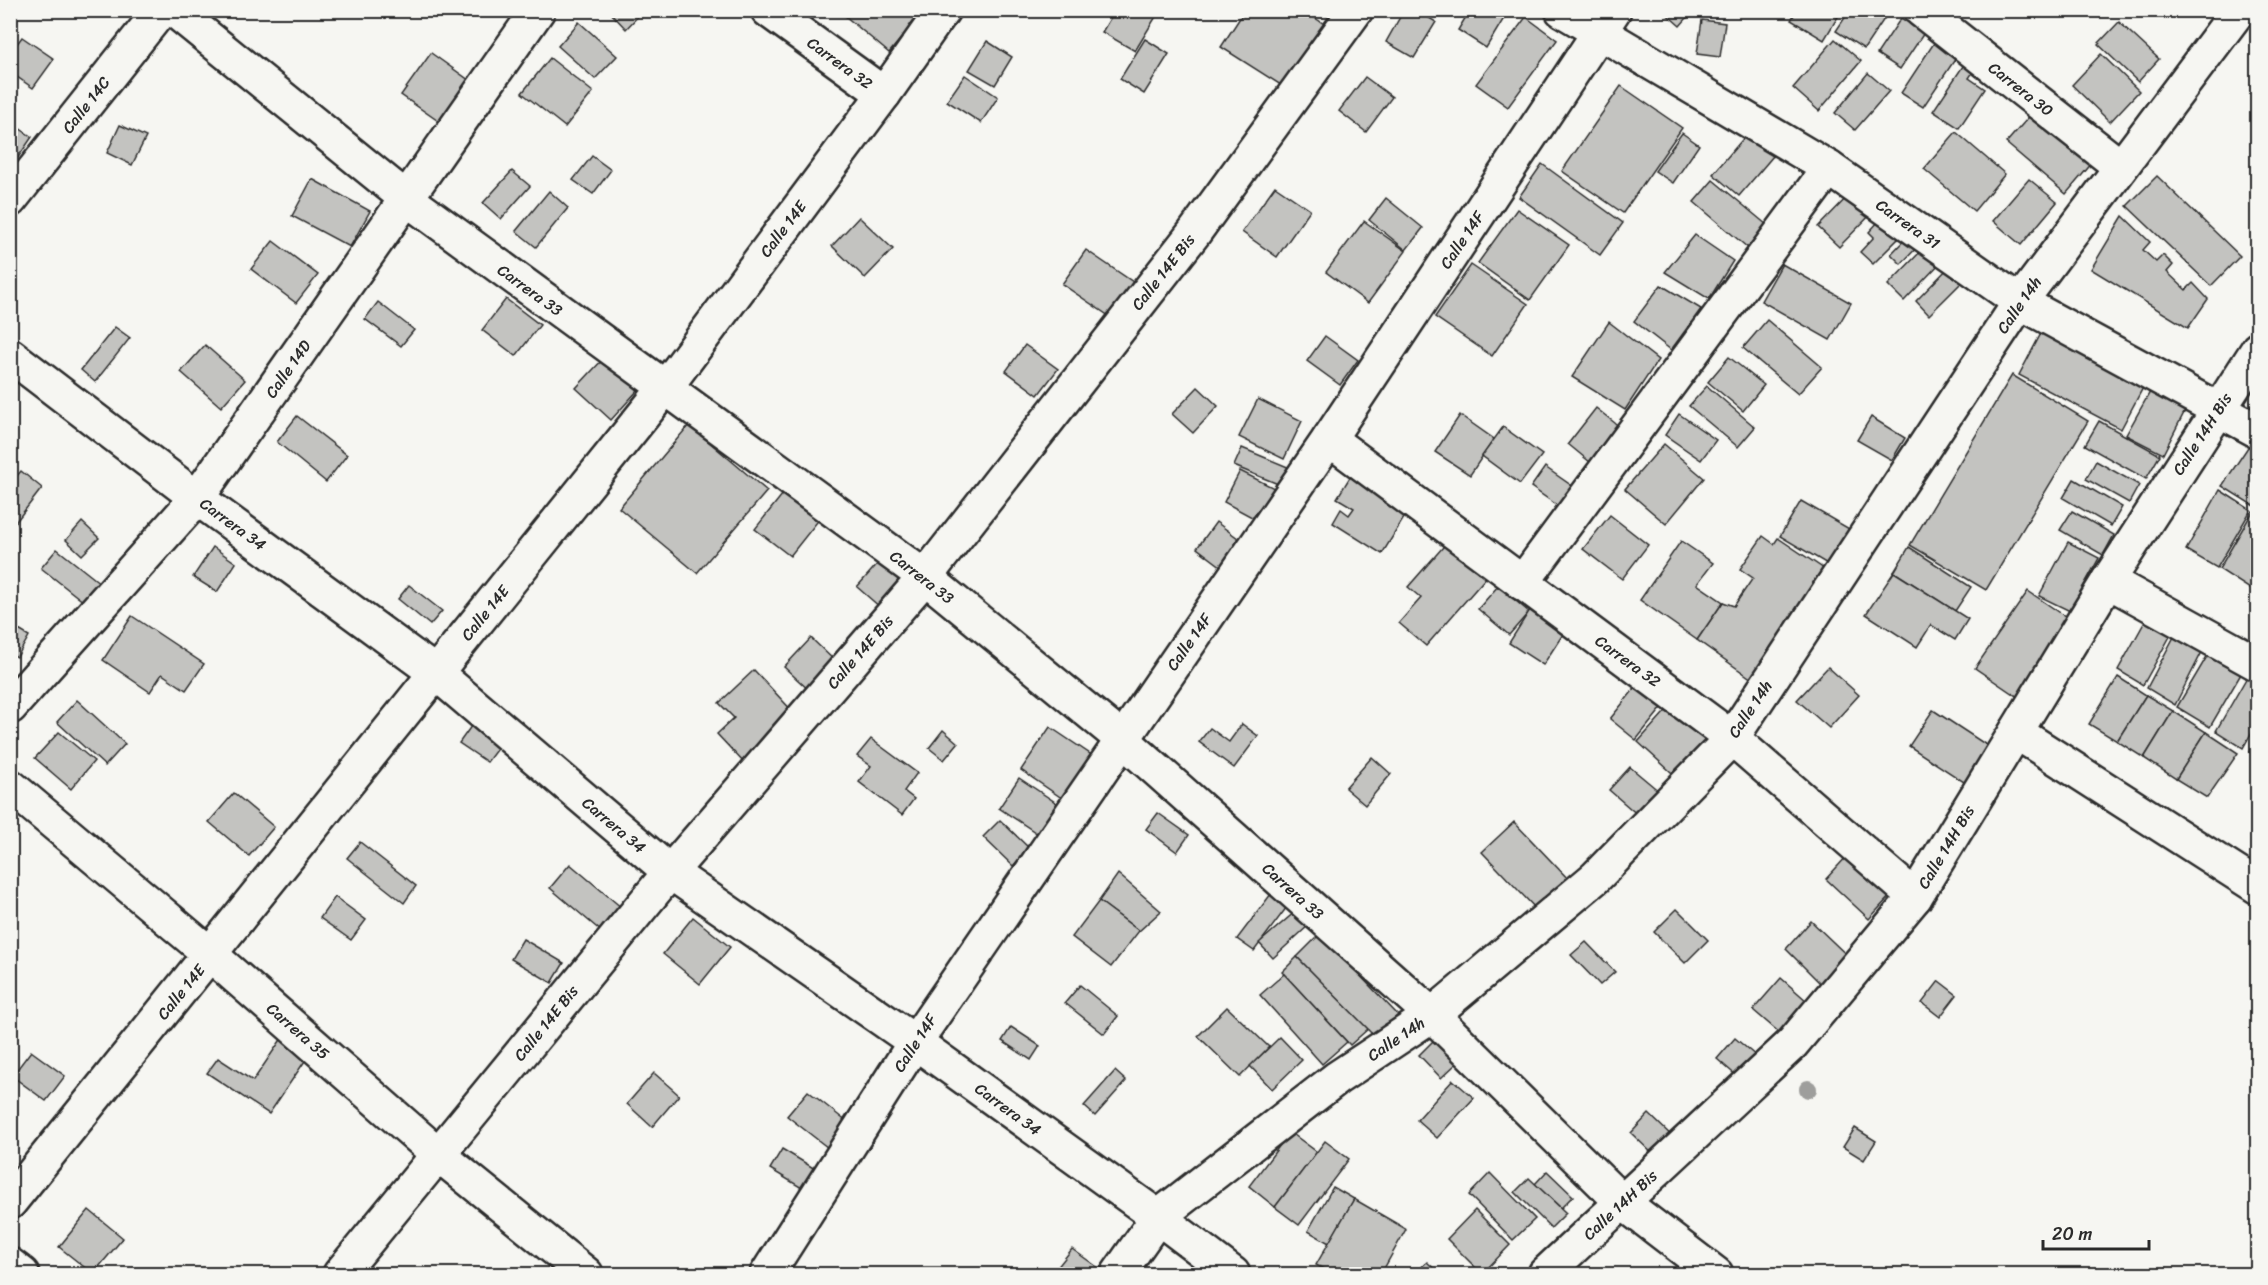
<svg xmlns="http://www.w3.org/2000/svg" width="2268" height="1285" font-family="Sriracha,sans-serif">
<rect width="100%" height="100%" fill="#f6f6f2"/>
<filter id="ink" filterUnits="userSpaceOnUse"><feTurbulence type="fractalNoise" baseFrequency=".0167" numOctaves="2"/><feDisplacementMap in="SourceGraphic" scale="12" xChannelSelector="R" yChannelSelector="G"/><feConvolveMatrix kernelMatrix="1 2 1 2 8 2 1 2 1" color-interpolation-filters="sRGB"/></filter>
<g filter="url(#ink)">
<g fill="#c3c3c0" stroke="#2b2b2b" stroke-width="1.5">
<polygon points="608,10 644,10 626,29"/>
<polygon points="838,10 904,10 916,20 889,53"/>
<polygon points="1115,10 1160,10 1135,51 1102,32"/>
<polygon points="1245,10 1303,10 1324,24 1284,87 1221,47"/>
<polygon points="1404,10 1416,10 1436,22 1414,58 1386,42"/>
<polygon points="1470,10 1509,10 1486,48 1458,30"/>
<polygon points="1662,10 1694,10 1680,26"/>
<polygon points="1797,10 1842,10 1824,40 1791,20"/>
<polygon points="1850,10 1890,10 1864,49 1836,31"/>
<polygon points="1526,17 1557,40 1508,107 1476,84"/>
<polygon points="1901,18 1924,33 1900,69 1877,54"/>
<polygon points="1702,20 1725,23 1720,57 1697,54"/>
<polygon points="579,22 617,56 595,79 558,46"/>
<polygon points="2119,22 2159,59 2138,82 2098,44"/>
<polygon points="22,37 54,59 33,88 10,72 10,53"/>
<polygon points="1145,39 1169,54 1144,94 1120,79"/>
<polygon points="1835,39 1861,61 1819,111 1793,88"/>
<polygon points="987,41 1012,57 995,85 969,70"/>
<polygon points="1934,43 1956,58 1923,107 1901,93"/>
<polygon points="431,53 473,83 444,125 401,95"/>
<polygon points="1971,54 1981,60 1969,78 1985,89 1959,128 1933,111"/>
<polygon points="2101,54 2139,91 2110,122 2072,85"/>
<polygon points="550,58 593,92 565,127 522,93"/>
<polygon points="1868,73 1889,91 1855,130 1835,113"/>
<polygon points="965,75 998,97 981,123 947,101"/>
<polygon points="1365,77 1392,97 1366,132 1339,111"/>
<polygon points="1621,86 1682,128 1623,213 1562,171"/>
<polygon points="2034,111 2093,162 2066,194 2006,143"/>
<polygon points="10,122 32,137 10,169"/>
<polygon points="120,125 146,137 132,165 107,153"/>
<polygon points="1753,127 1779,149 1739,196 1713,174"/>
<polygon points="1956,132 2005,174 1974,211 1924,169"/>
<polygon points="1682,133 1699,145 1673,183 1655,171"/>
<polygon points="592,156 611,170 593,194 573,180"/>
<polygon points="1542,164 1623,223 1600,255 1519,197"/>
<polygon points="512,171 530,186 501,219 483,203"/>
<polygon points="2157,176 2240,256 2211,286 2127,206"/>
<polygon points="312,179 370,211 350,247 292,216"/>
<polygon points="2029,179 2057,202 2021,245 1993,221"/>
<polygon points="1713,180 1767,225 1748,248 1694,202"/>
<polygon points="1275,186 1310,210 1277,257 1242,232"/>
<polygon points="549,191 568,208 536,247 516,231"/>
<polygon points="1853,191 1874,211 1839,247 1818,227"/>
<polygon points="1386,198 1423,228 1406,250 1369,220"/>
<polygon points="1517,209 1569,245 1530,300 1478,263"/>
<polygon points="2123,216 2150,242 2143,250 2156,262 2163,255 2173,265 2167,272 2186,290 2193,283 2208,299 2188,328 2091,269"/>
<polygon points="859,217 893,249 865,278 832,246"/>
<polygon points="1364,221 1406,251 1368,303 1326,272"/>
<polygon points="1879,221 1907,230 1873,264 1860,252 1874,237 1869,232"/>
<polygon points="1915,229 1925,239 1901,264 1891,254"/>
<polygon points="1695,235 1733,261 1709,299 1665,272"/>
<polygon points="273,241 318,275 296,303 251,269"/>
<polygon points="1924,248 1940,263 1904,301 1888,285"/>
<polygon points="1086,250 1133,282 1109,316 1062,284"/>
<polygon points="1782,264 1851,303 1830,340 1761,301"/>
<polygon points="1471,265 1528,304 1492,356 1435,317"/>
<polygon points="1949,267 1963,281 1929,315 1916,301"/>
<polygon points="1661,285 1701,309 1671,350 1634,321"/>
<polygon points="506,299 540,325 516,356 482,330"/>
<polygon points="378,302 414,330 401,346 365,319"/>
<polygon points="1767,320 1822,367 1798,394 1743,348"/>
<polygon points="1609,322 1658,360 1625,410 1572,377"/>
<polygon points="2045,326 2147,380 2121,429 2019,375"/>
<polygon points="115,327 130,338 95,382 81,370"/>
<polygon points="1325,336 1358,360 1340,385 1307,361"/>
<polygon points="205,345 245,380 221,407 181,372"/>
<polygon points="1025,345 1058,369 1038,395 1006,371"/>
<polygon points="1729,357 1764,385 1743,411 1708,382"/>
<polygon points="604,358 638,390 611,420 576,388"/>
<polygon points="2012,375 2088,421 1986,590 1910,545"/>
<polygon points="2155,383 2190,401 2163,454 2126,435"/>
<polygon points="1707,386 1755,427 1738,447 1689,406"/>
<polygon points="1198,387 1218,406 1193,433 1172,414"/>
<polygon points="1258,399 1302,421 1284,459 1239,437"/>
<polygon points="1596,408 1625,431 1596,467 1568,444"/>
<polygon points="1679,414 1716,440 1701,460 1665,435"/>
<polygon points="1460,415 1494,439 1470,475 1435,452"/>
<polygon points="297,416 347,455 326,482 277,442"/>
<polygon points="1871,417 1905,438 1892,460 1857,440"/>
<polygon points="2099,421 2160,455 2146,479 2085,445"/>
<polygon points="689,425 767,491 697,573 619,508"/>
<polygon points="1503,427 1542,455 1520,484 1482,456"/>
<polygon points="2256,435 2258,436 2258,500 2254,506 2222,486"/>
<polygon points="1664,444 1704,478 1666,524 1625,489"/>
<polygon points="1242,448 1290,468 1283,486 1234,466"/>
<polygon points="2096,461 2139,485 2129,503 2086,479"/>
<polygon points="1545,467 1575,488 1561,508 1531,487"/>
<polygon points="21,471 42,488 11,528 10,484"/>
<polygon points="1240,471 1278,490 1261,522 1224,502"/>
<polygon points="1350,477 1407,513 1382,554 1333,523 1341,509 1349,515 1354,508 1337,498"/>
<polygon points="2074,479 2122,507 2111,526 2063,498"/>
<polygon points="786,490 821,517 790,556 755,529"/>
<polygon points="2220,490 2251,510 2217,568 2186,550"/>
<polygon points="1801,501 1851,530 1829,565 1780,536"/>
<polygon points="2072,511 2114,535 2103,555 2060,530"/>
<polygon points="2253,511 2258,514 2258,576 2250,589 2219,569"/>
<polygon points="1610,515 1648,545 1622,579 1583,549"/>
<polygon points="82,522 99,538 82,555 66,540"/>
<polygon points="1216,522 1246,544 1226,570 1197,548"/>
<polygon points="1763,536 1774,544 1778,538 1827,571 1752,679 1697,640 1723,602 1734,606 1753,578 1740,569"/>
<polygon points="1450,539 1489,574 1426,646 1399,623 1421,598 1408,587"/>
<polygon points="1681,541 1713,563 1697,584 1723,602 1697,640 1640,600"/>
<polygon points="2068,542 2099,558 2070,611 2039,596"/>
<polygon points="213,547 236,563 217,592 193,577"/>
<polygon points="1909,547 1971,587 1955,611 1894,572"/>
<polygon points="57,549 100,583 84,602 41,568"/>
<polygon points="888,552 919,579 889,615 857,587"/>
<polygon points="1894,572 1968,619 1955,640 1931,625 1917,647 1866,614"/>
<polygon points="409,585 442,611 430,625 398,599"/>
<polygon points="1498,586 1529,612 1509,635 1478,609"/>
<polygon points="2028,591 2075,623 2022,700 1975,668"/>
<polygon points="1535,602 1569,625 1543,665 1509,643"/>
<polygon points="132,616 204,664 186,690 162,674 150,692 103,660"/>
<polygon points="2148,616 2173,631 2143,685 2118,670"/>
<polygon points="17,629 29,636 17,657 10,653 10,639"/>
<polygon points="2176,633 2203,650 2175,705 2147,688"/>
<polygon points="811,638 838,664 811,692 784,667"/>
<polygon points="2209,653 2241,674 2210,727 2177,707"/>
<polygon points="1828,667 1859,695 1829,728 1797,700"/>
<polygon points="754,670 796,715 745,764 717,734 734,718 719,703"/>
<polygon points="2118,677 2146,695 2117,741 2089,724"/>
<polygon points="2247,677 2258,684 2258,721 2243,748 2216,731"/>
<polygon points="1640,682 1666,703 1636,740 1610,719"/>
<polygon points="2146,695 2173,711 2144,758 2117,741"/>
<polygon points="77,700 125,744 105,766 57,722"/>
<polygon points="1673,703 1717,742 1682,782 1638,742"/>
<polygon points="1933,710 1994,750 1970,786 1909,746"/>
<polygon points="2173,711 2206,732 2176,779 2144,758"/>
<polygon points="474,722 502,742 487,762 459,743"/>
<polygon points="1242,724 1258,736 1234,768 1199,742 1210,728 1229,742"/>
<polygon points="1050,727 1099,760 1069,803 1021,770"/>
<polygon points="943,730 958,743 944,760 929,748"/>
<polygon points="59,732 94,761 71,789 35,758"/>
<polygon points="2206,732 2238,753 2207,798 2176,779"/>
<polygon points="871,739 917,773 904,791 914,799 902,815 859,782 871,766 857,756"/>
<polygon points="2258,739 2258,756 2250,752"/>
<polygon points="1372,757 1391,774 1365,805 1345,788"/>
<polygon points="1630,767 1660,792 1639,816 1609,790"/>
<polygon points="1019,778 1061,806 1041,836 999,808"/>
<polygon points="234,793 274,827 249,856 209,822"/>
<polygon points="1158,813 1189,835 1177,852 1146,829"/>
<polygon points="1000,820 1029,848 1013,866 983,837"/>
<polygon points="1514,822 1570,881 1538,911 1482,852"/>
<polygon points="360,842 416,886 404,903 347,858"/>
<polygon points="1848,855 1891,895 1869,919 1826,879"/>
<polygon points="570,864 622,908 602,932 550,888"/>
<polygon points="1118,874 1161,911 1139,931 1099,901"/>
<polygon points="1271,894 1287,907 1254,951 1237,939"/>
<polygon points="335,897 366,920 351,940 320,918"/>
<polygon points="1099,901 1139,931 1111,967 1072,937"/>
<polygon points="1677,909 1708,940 1685,963 1654,932"/>
<polygon points="1296,911 1309,925 1273,958 1259,943"/>
<polygon points="693,917 730,947 700,984 663,954"/>
<polygon points="1811,921 1857,965 1829,992 1786,949"/>
<polygon points="1320,934 1398,1015 1375,1037 1297,957"/>
<polygon points="523,939 564,963 552,983 511,959"/>
<polygon points="1586,942 1615,972 1600,985 1571,955"/>
<polygon points="1297,957 1368,1029 1350,1045 1282,972"/>
<polygon points="1284,974 1347,1042 1322,1064 1260,995"/>
<polygon points="1781,978 1816,1009 1788,1040 1753,1010"/>
<polygon points="1939,981 1957,995 1940,1017 1922,1003"/>
<polygon points="1080,985 1118,1016 1104,1034 1065,1003"/>
<polygon points="1227,1007 1269,1047 1240,1077 1198,1036"/>
<polygon points="1011,1027 1040,1046 1031,1060 1002,1041"/>
<polygon points="1280,1037 1302,1060 1272,1089 1250,1066"/>
<polygon points="282,1038 309,1055 269,1114 207,1073 218,1058 253,1081"/>
<polygon points="1735,1038 1764,1063 1746,1084 1717,1059"/>
<polygon points="1434,1040 1457,1063 1441,1078 1419,1055"/>
<polygon points="31,1051 65,1076 46,1101 12,1076"/>
<polygon points="1115,1071 1126,1081 1095,1116 1084,1106"/>
<polygon points="654,1073 679,1095 652,1127 627,1104"/>
<polygon points="1453,1080 1474,1098 1437,1138 1417,1120"/>
<polygon points="808,1091 852,1126 832,1151 787,1116"/>
<polygon points="1649,1114 1675,1139 1657,1158 1631,1133"/>
<polygon points="1855,1128 1876,1141 1864,1160 1843,1147"/>
<polygon points="1290,1132 1317,1152 1275,1207 1249,1186"/>
<polygon points="1325,1141 1349,1159 1299,1225 1275,1207"/>
<polygon points="782,1149 825,1175 812,1194 770,1169"/>
<polygon points="1547,1171 1573,1196 1561,1208 1535,1184"/>
<polygon points="1490,1173 1535,1219 1513,1240 1469,1195"/>
<polygon points="1529,1178 1566,1213 1551,1228 1515,1192"/>
<polygon points="1333,1187 1354,1199 1329,1243 1308,1231"/>
<polygon points="1354,1199 1406,1229 1381,1274 1333,1274 1316,1265"/>
<polygon points="89,1210 123,1238 93,1274 59,1247"/>
<polygon points="1475,1210 1510,1245 1482,1274 1447,1239"/>
<polygon points="1072,1249 1107,1274 1063,1274 1056,1269"/>
<polygon points="1427,1262 1440,1274 1414,1274"/>
<polygon points="554,1265 567,1274 546,1274"/>
</g>
<g fill="none" stroke-linecap="round" stroke-linejoin="round">
<defs>
<g id="minor">
<polyline points="174,10 407,199 925,577 1122,739 1432,1015 1622,1202 1716,1274"/>
<polyline points="768,10 884,94"/>
<polyline points="1562,10 1829,168 2020,302 2258,431"/>
<polyline points="1921,10 2121,167"/>
<polyline points="10,200 161,10"/>
<polyline points="10,355 197,498 436,673 670,872 915,1042 1158,1217 1233,1274"/>
<polyline points="1329,439 1732,738 1915,897"/>
<polyline points="2108,581 2258,664"/>
<polyline points="1522,583 1829,168"/>
<polyline points="10,707 197,498 538,10"/>
<polyline points="2016,732 2258,887"/>
<polyline points="10,786 211,955 439,1155 586,1274"/>
<polyline points="10,1202 665,388 884,94 943,10"/>
<polyline points="10,1265 22,1274"/>
<polyline points="340,1274 670,872 925,577 1194,233 1356,10"/>
<polyline points="767,1274 915,1042 1329,439 1614,10"/>
<polyline points="1118,1274 1158,1217 1337,1078 1432,1015 1595,878 1732,738 2020,302 2239,10"/>
<polyline points="1545,1274 1792,1044 1915,897 2108,581 2258,349"/>
</g>
</defs>
<use href="#minor" stroke="#2b2b2b" stroke-width="38"/>
<use href="#minor" stroke="#f6f6f2" stroke-width="33"/>
</g>
<circle fill="#9e9e9c" cx="1808" cy="1089" r="9"/>
</g>
<g text-anchor="middle" dominant-baseline="central" stroke-width="6" stroke-linejoin="round" paint-order="stroke">
<g font-size="16" fill="#2b2b2b" stroke="#f6f6f2">
<text transform="translate(840 63) rotate(36)">Carrera 32</text>
<text transform="translate(2021 89) rotate(38)">Carrera 30</text>
<text transform="translate(86 105) rotate(-52)">Calle 14C</text>
<text transform="translate(1908 224) rotate(35)">Carrera 31</text>
<text transform="translate(783 229) rotate(-53)">Calle 14E</text>
<text transform="translate(1462 240) rotate(-56)">Calle 14F</text>
<text transform="translate(1163 272) rotate(-52)">Calle 14E Bis</text>
<text transform="translate(530 290) rotate(36)">Carrera 33</text>
<text transform="translate(2019 305) rotate(-55)">Calle 14h</text>
<text transform="translate(288 369) rotate(-55)">Calle 14D</text>
<text transform="translate(2202 434) rotate(-57)">Calle 14H Bis</text>
<text transform="translate(233 524) rotate(36)">Carrera 34</text>
<text transform="translate(922 577) rotate(38)">Carrera 33</text>
<text transform="translate(485 613) rotate(-51)">Calle 14E</text>
<text transform="translate(1189 642) rotate(-55)">Calle 14F</text>
<text transform="translate(860 652) rotate(-49)">Calle 14E Bis</text>
<text transform="translate(1628 661) rotate(36)">Carrera 32</text>
<text transform="translate(1750 709) rotate(-56)">Calle 14h</text>
<text transform="translate(614 825) rotate(40)">Carrera 34</text>
<text transform="translate(1946 847) rotate(-59)">Calle 14H Bis</text>
<text transform="translate(1293 891) rotate(42)">Carrera 33</text>
<text transform="translate(181 992) rotate(-51)">Calle 14E</text>
<text transform="translate(546 1023) rotate(-51)">Calle 14E Bis</text>
<text transform="translate(298 1031) rotate(41)">Carrera 35</text>
<text transform="translate(1396 1039) rotate(-34)">Calle 14h</text>
<text transform="translate(915 1043) rotate(-57)">Calle 14F</text>
<text transform="translate(1008 1109) rotate(36)">Carrera 34</text>
<text transform="translate(1620 1205) rotate(-43)">Calle 14H Bis</text>
</g>
</g>
<rect width="2268" height="1285" fill="none" stroke="#f6f6f2" stroke-width="36"/>
<rect x="18" y="18" width="2232" height="1249" fill="none" stroke="#2b2b2b" stroke-width="2" filter="url(#ink)"/>
<path d="M2043 1240v9h106v-9" fill="none" stroke="#2b2b2b" stroke-width="3"/>
<text x="2052" y="1240" font-size="18" fill="#2b2b2b" stroke="#f6f6f2" stroke-width="4.5" paint-order="stroke">20 m</text>
</svg>
